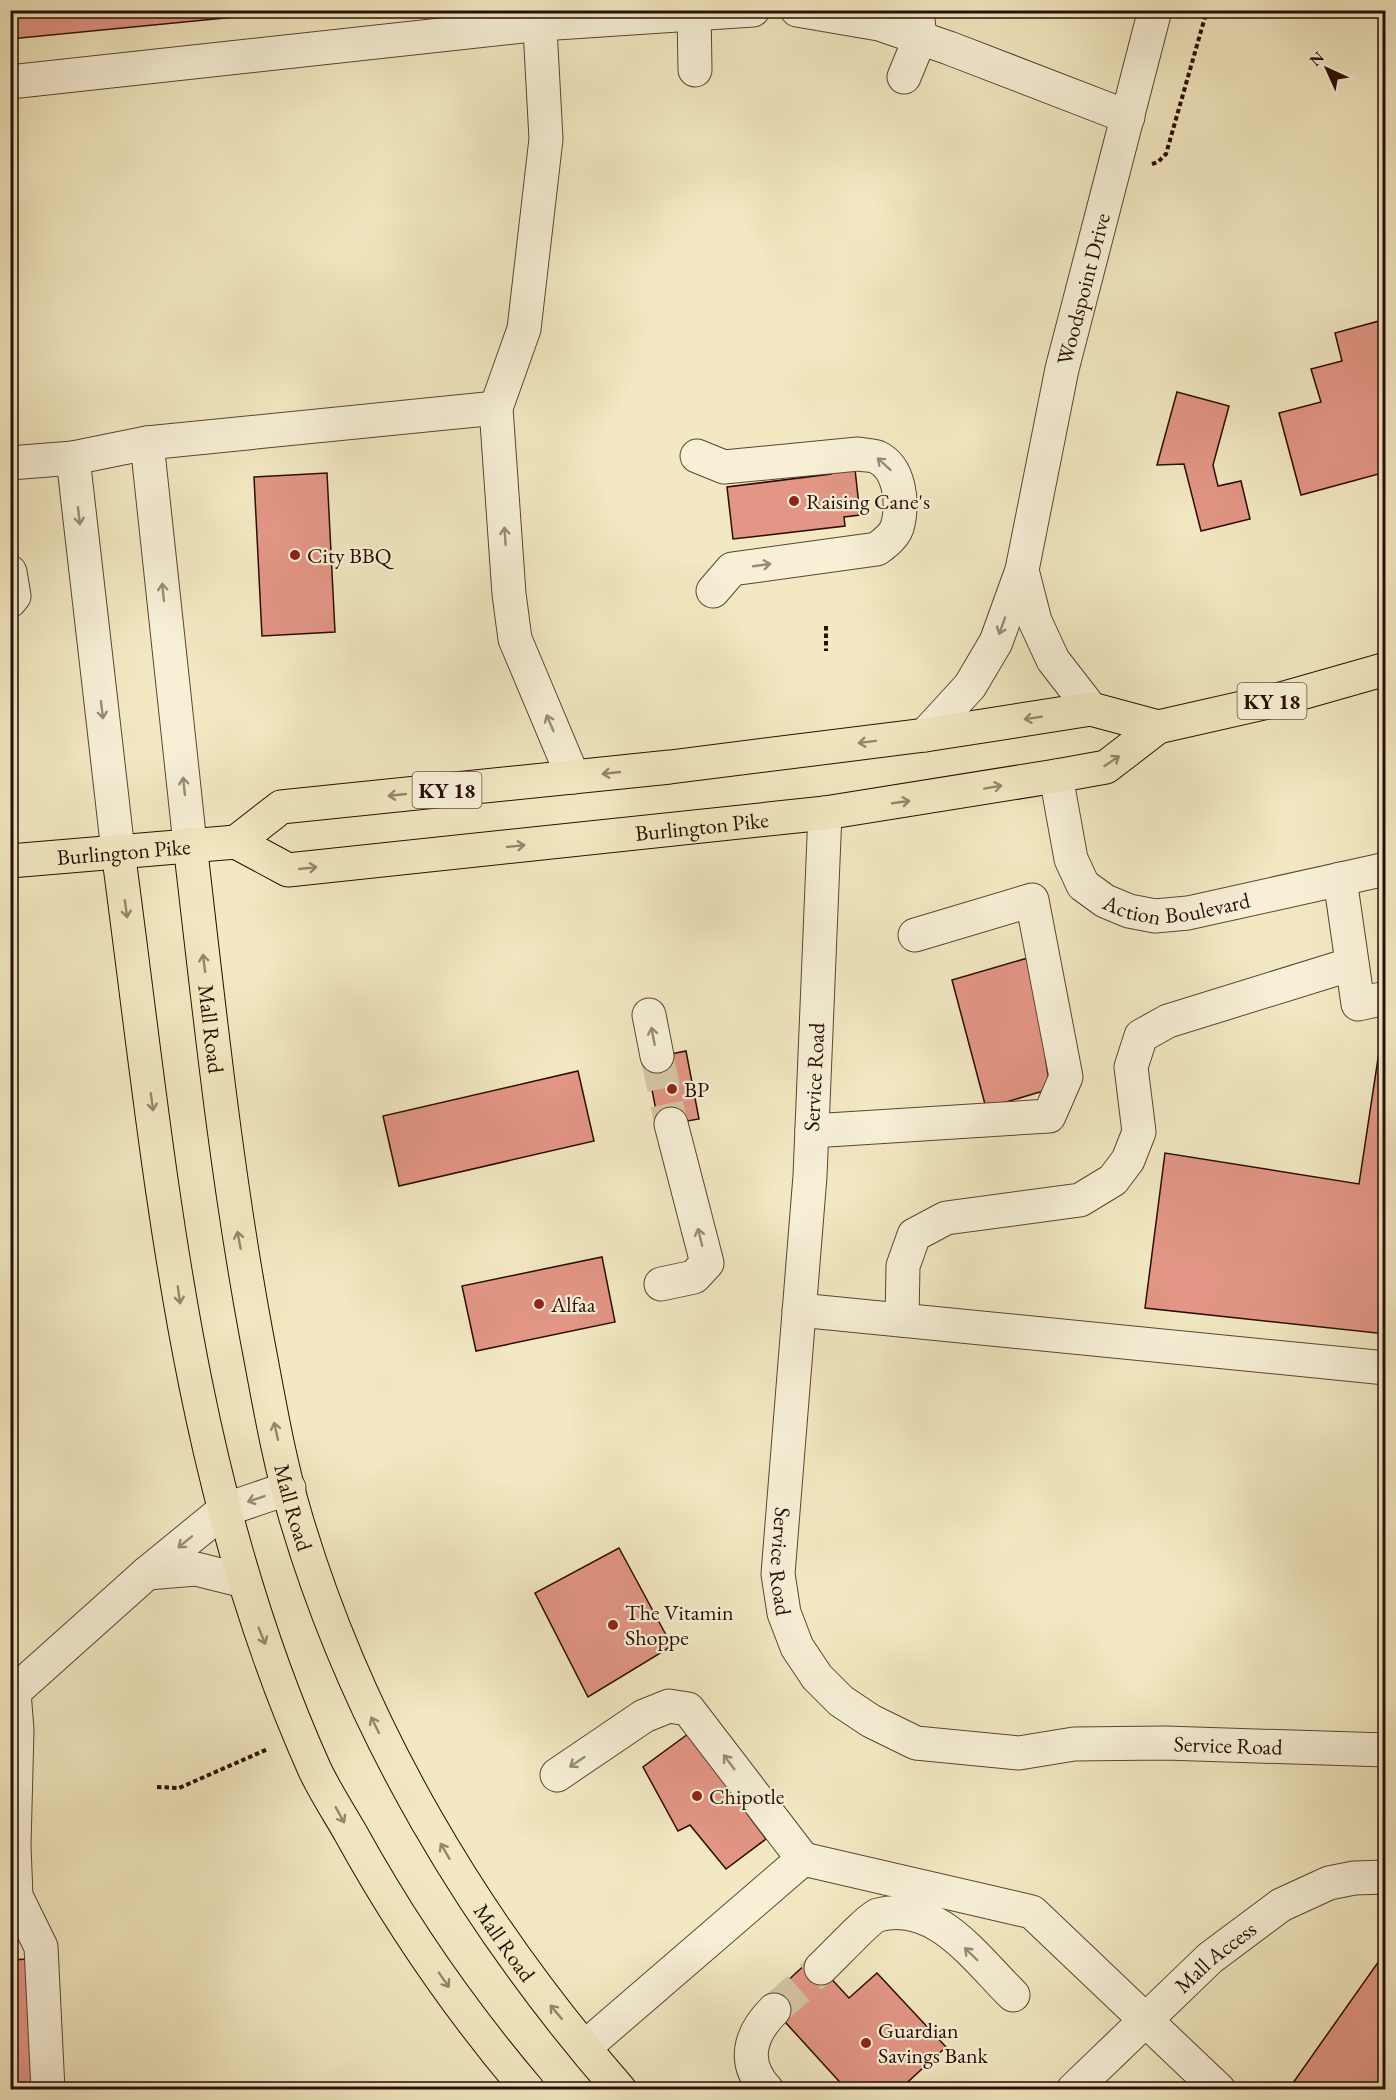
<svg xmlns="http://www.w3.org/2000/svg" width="1396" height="2100" font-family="'EB Garamond',serif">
<rect width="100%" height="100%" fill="#f2e8c1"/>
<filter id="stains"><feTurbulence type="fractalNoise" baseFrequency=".00333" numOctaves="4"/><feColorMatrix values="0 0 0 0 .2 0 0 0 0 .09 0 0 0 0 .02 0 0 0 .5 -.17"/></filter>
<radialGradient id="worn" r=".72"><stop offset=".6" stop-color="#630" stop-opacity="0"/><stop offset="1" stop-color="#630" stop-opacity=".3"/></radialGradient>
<g fill="#e39685" stroke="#290d03" stroke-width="1.5">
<polygon points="10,10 308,10 10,39"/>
<polygon points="1379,321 1386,345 1386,472 1301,495 1279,413 1321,402 1311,369 1342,361 1335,333"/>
<polygon points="1177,392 1229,406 1213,465 1218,486 1241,481 1250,519 1201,531 1184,464 1157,465"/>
<polygon points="854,460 860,515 844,517 845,526 733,539 727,487 831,474 830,462"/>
<polygon points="327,473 335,632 262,636 254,477"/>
<polygon points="1031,957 1050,1089 986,1108 952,980"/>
<polygon points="1386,1047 1386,1334 1145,1308 1165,1153 1359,1184 1379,1052"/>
<polygon points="686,1051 699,1119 659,1126 646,1059"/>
<polygon points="578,1071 594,1141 399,1186 383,1116"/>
<polygon points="602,1257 615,1322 476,1351 462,1286"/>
<polygon points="619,1548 672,1646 588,1697 535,1593"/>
<polygon points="688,1734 766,1839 726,1869 690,1825 678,1831 643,1767"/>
<polygon points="1386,1951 1386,2090 1288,2090"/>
<polygon points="812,1958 849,1998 877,1973 946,2047 899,2090 847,2090 766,2001"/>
<polygon points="28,1959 35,2090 10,2090 10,1960"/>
</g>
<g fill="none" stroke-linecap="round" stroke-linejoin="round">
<g stroke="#d4c7a4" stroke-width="33" stroke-dasharray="33 16" stroke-linecap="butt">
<polyline points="657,1056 671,1124"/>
<polyline points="774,2010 821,1968"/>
</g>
<defs>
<g id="minor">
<polyline points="539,10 546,139 524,329 496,408 509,594 515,639 573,777"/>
<polyline points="694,10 695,70"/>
<polyline points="797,10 879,24 949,48 1128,117"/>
<polyline points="904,77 920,38 917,10"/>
<polyline points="10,82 541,24 753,10"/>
<polyline points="147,443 190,844"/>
<path d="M697 456 724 467 858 454C864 455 872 455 877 457 900 468 903 502 898 524 896 535 885 543 877 549L732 569 713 591"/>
<polyline points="73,458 118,851"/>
<polyline points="10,463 73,458 147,443 496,408"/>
<polyline points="1022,570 1035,621 1053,660 1091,709"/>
<polyline points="10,572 14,596 10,601"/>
<path id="s1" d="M925 735 970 686 996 642 1022 570 1062 369 1155 10"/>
<path id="s2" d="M1056 776 1071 859 1083 885 1105 901 1129 911 1155 916 1188 913 1386 869"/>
<path id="s3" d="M825 813 810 1176 778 1574 784 1613 797 1647 817 1677 841 1701 871 1721 916 1743 1019 1753 1074 1744 1165 1743 1386 1750"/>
<polyline points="1340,879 1358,1004 1386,998"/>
<polyline points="649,1015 657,1056"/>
<polyline points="812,1131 1049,1116 1066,1077 1032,900 915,935"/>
<polyline points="661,1284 694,1277 707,1263 671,1124"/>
<polyline points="799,1310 1386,1368"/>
<polyline points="902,1320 903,1266 914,1235 946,1218 1080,1200 1113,1180 1128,1160 1139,1132 1131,1067 1141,1036 1168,1021 1352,964"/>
<polyline points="147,1573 196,1569 244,1581"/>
<polyline points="557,1775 644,1716 669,1706 688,1709 803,1859"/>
<path d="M821 1968C831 1959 869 1918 878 1915 936 1899 977 1960 1013 1995"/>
<polyline points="585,2047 803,1859 1032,1912 1219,2090"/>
<polyline points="48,2090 41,1947 16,1896 14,1846 17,1730 14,1692 147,1573 224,1510 289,1488"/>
<path d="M767 2090C741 2062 750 2034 774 2010"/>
<path id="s4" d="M1073 2090 1210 1958 1281 1905 1329 1883 1354 1878 1386 1877"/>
</g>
<g id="major">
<polyline points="236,842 281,807 670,767 925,735 1091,709 1158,727"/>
<path id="s5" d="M190 844C209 1008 226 1171 256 1333 268 1395 278 1458 296 1518 359 1730 475 1924 620 2090"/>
<path d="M118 851C160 1162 184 1478 314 1768 324 1790 338 1811 350 1832 400 1923 460 2010 528 2090"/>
<path id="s6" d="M10 861 236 842 288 870 825 813 1056 776 1106 767 1158 727 1277 700 1386 669"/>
</g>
</defs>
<use href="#minor" stroke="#5b4432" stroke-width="35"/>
<use href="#major" stroke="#290d03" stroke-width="35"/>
<g stroke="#290d03" stroke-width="4" stroke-dasharray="4.5 3" stroke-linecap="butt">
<polyline points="1152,164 1158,162 1166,154 1207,10"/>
<polyline points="826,626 826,651"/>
<polyline points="157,1787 179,1788 268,1749"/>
</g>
<use href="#minor" stroke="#f7f0d7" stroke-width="33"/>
<use href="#major" stroke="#f2e8c1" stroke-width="33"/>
</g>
<defs><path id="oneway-shaft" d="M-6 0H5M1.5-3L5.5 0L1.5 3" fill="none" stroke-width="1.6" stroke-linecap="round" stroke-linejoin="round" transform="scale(1.5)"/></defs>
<g stroke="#9a8a78">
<use href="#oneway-shaft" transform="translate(884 464) rotate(-138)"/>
<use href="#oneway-shaft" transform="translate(79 516) rotate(83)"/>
<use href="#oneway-shaft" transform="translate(505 536) rotate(-94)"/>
<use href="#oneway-shaft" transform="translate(762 565) rotate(-8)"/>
<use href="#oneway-shaft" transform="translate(163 592) rotate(-96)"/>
<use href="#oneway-shaft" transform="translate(1002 626) rotate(110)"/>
<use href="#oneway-shaft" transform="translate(102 710) rotate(83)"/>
<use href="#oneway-shaft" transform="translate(550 723) rotate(-113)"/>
<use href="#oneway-shaft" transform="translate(184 786) rotate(-96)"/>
<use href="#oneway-shaft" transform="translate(653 1036) rotate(-101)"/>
<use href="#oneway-shaft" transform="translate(700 1237) rotate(-104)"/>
<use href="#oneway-shaft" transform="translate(256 1499) rotate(161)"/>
<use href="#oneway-shaft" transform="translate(185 1542) rotate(141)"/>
<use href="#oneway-shaft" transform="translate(577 1762) rotate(146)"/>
<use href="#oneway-shaft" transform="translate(729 1762) rotate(-127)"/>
<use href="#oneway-shaft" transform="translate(971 1954) rotate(-136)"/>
</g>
<g stroke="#98856c">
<use href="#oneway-shaft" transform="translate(1033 718) rotate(171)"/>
<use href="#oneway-shaft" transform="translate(867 742) rotate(173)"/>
<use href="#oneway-shaft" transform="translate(1112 761) rotate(-34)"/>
<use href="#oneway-shaft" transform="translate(611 773) rotate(174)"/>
<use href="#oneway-shaft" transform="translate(993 787) rotate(-10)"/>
<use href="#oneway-shaft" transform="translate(397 795) rotate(174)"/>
<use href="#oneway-shaft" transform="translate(901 802) rotate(-8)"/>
<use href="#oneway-shaft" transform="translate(516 846) rotate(-6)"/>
<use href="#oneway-shaft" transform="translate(308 868) rotate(-6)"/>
<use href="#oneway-shaft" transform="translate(126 909) rotate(82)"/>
<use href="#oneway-shaft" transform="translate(204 963) rotate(-97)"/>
<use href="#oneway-shaft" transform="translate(152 1102) rotate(82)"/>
<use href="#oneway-shaft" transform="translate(239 1240) rotate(-101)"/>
<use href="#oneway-shaft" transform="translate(179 1295) rotate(82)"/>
<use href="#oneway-shaft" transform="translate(276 1431) rotate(-103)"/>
<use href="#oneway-shaft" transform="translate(262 1636) rotate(68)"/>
<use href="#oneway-shaft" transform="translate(375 1725) rotate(-116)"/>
<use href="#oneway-shaft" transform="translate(340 1815) rotate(61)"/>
<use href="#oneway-shaft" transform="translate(445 1851) rotate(-120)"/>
<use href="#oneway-shaft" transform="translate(444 1980) rotate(55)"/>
<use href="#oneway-shaft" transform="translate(556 2012) rotate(-130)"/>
</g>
<g fill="#8f2418" stroke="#f7f0d7" stroke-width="2">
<circle cx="794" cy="501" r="6"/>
<circle cx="295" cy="555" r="6"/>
<circle cx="672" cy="1089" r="6"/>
<circle cx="539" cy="1304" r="6"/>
<circle cx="613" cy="1625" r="6"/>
<circle cx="697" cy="1796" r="6"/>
<circle cx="866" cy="2043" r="6"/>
</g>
<g text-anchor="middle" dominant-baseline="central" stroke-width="4.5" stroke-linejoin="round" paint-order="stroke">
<g fill="#f7f0d7" stroke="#675143" stroke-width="1.5">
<rect x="1237.5" y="683" width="69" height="36" rx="4.5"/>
<rect x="412.5" y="772" width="69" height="36" rx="4.5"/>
</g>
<g font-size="21" font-weight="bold" fill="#290d03">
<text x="1272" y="701">KY 18</text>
<text x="447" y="790">KY 18</text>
</g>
<g font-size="22" fill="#290d03" stroke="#f7f0d7">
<text stroke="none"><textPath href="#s1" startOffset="482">Woodspoint Drive</textPath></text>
<text stroke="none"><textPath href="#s6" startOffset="702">Burlington Pike</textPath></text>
<text stroke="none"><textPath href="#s6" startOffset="114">Burlington Pike</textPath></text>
<text stroke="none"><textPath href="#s2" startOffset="214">Action Boulevard</textPath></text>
<text stroke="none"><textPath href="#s5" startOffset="186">Mall Road</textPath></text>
<text transform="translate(814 1077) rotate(-87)">Service Road</text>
<text stroke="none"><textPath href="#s5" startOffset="672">Mall Road</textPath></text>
<text stroke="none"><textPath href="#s3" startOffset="750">Service Road</textPath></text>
<text stroke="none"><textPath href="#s3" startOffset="1308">Service Road</textPath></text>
<text stroke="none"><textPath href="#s5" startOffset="1158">Mall Road</textPath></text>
<text stroke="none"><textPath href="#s4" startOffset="195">Mall Access</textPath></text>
</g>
<g font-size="22" fill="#290d03" stroke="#f7f0d7" text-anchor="start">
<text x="806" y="501">Raising Cane's</text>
<text x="307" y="555">City BBQ</text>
<text x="684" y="1089">BP</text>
<text x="551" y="1304">Alfaa</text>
<text x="625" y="1612">The Vitamin<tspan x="625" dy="25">Shoppe</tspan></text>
<text x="709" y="1796">Chipotle</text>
<text x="878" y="2030">Guardian<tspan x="878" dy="25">Savings Bank</tspan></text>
</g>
</g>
<rect width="1396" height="2100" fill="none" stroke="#f2e8c1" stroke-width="36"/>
<rect x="12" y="12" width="1372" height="2076" fill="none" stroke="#290d03" stroke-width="3"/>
<rect x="18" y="18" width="1360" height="2064" fill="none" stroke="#290d03" stroke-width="1.5"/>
<g transform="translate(1327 69) rotate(315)" stroke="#f7f0d7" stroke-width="4.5" paint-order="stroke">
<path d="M0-4.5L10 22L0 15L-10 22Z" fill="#290d03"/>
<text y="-9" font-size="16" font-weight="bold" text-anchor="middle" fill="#290d03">N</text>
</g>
<rect width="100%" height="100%" filter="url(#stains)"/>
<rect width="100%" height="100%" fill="url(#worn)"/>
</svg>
